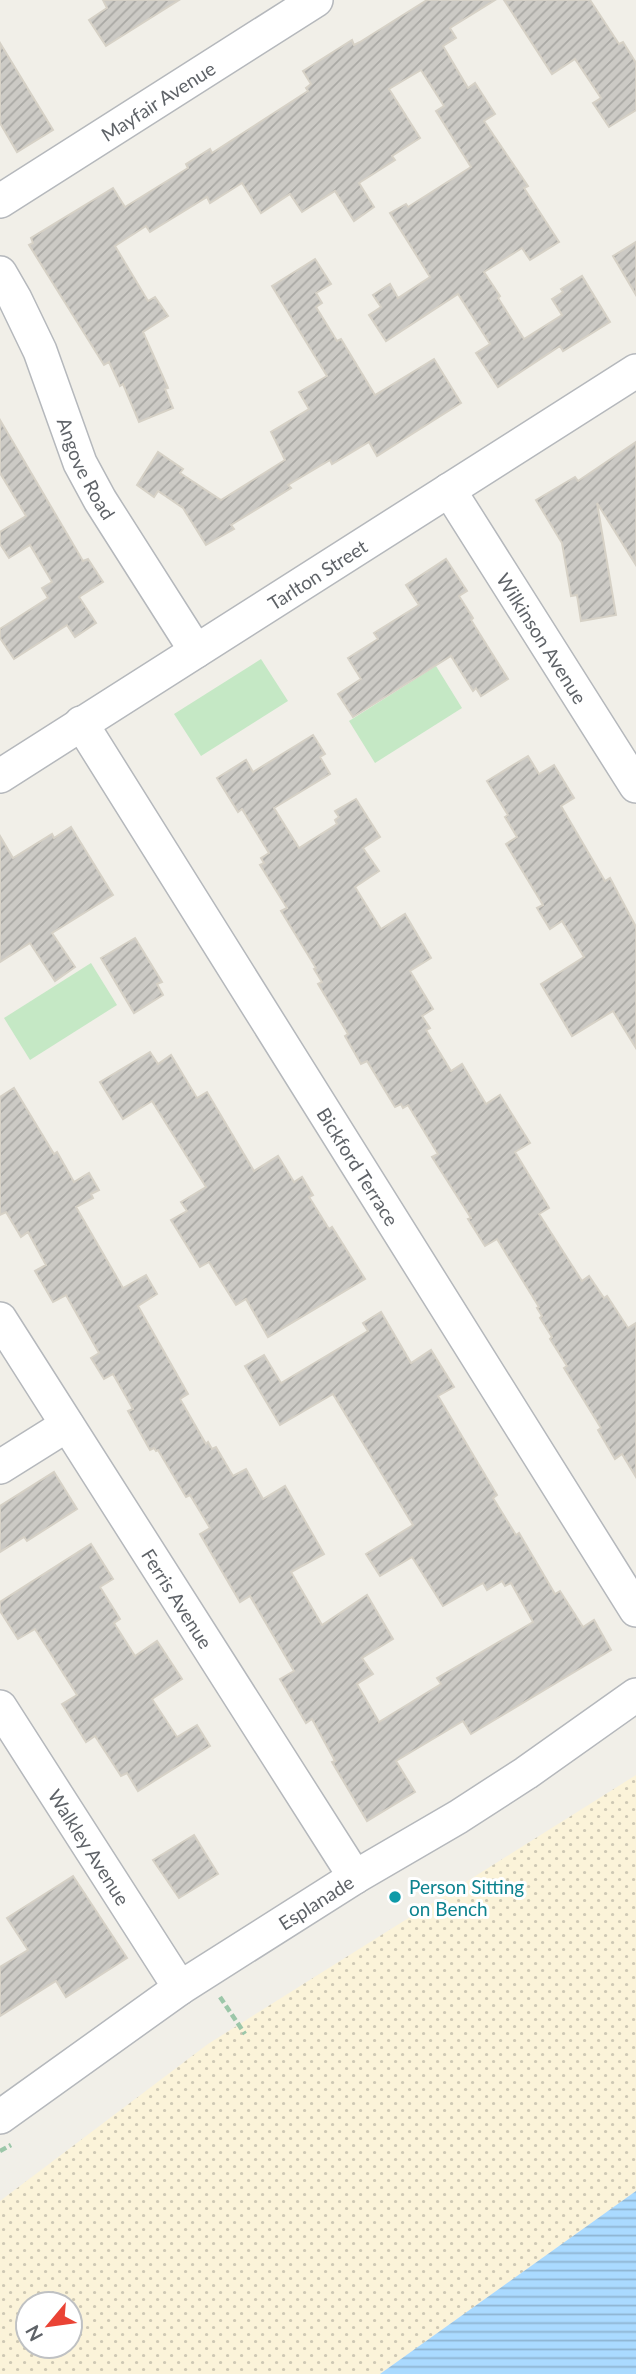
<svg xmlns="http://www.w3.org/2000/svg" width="636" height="2374" font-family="Lato,sans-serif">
<defs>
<pattern id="sand-dots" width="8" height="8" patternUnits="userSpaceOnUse" patternTransform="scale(1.75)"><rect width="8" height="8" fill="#fbf3d9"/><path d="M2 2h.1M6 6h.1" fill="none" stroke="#cec8b4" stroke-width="1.8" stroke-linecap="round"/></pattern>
<pattern id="water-rules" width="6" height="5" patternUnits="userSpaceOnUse" patternTransform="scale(1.75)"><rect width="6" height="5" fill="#aadaff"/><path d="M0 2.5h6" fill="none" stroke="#8eb4d2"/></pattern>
<pattern id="building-hatch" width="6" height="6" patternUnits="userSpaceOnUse" patternTransform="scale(1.75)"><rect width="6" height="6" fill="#cccac5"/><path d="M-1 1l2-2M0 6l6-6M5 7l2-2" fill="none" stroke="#a9a8a4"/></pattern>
</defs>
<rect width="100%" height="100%" fill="#f1efe8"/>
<path fill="url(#sand-dots)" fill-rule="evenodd" d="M636 1775V2191L380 2374H0V2201L208 2044ZM28 2304H70V2346H28Z"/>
<g fill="#c5e8c5">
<polygon points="261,659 288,701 201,756 174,714"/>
<polygon points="436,666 462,708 375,763 349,721"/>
<polygon points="91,963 117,1005 30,1060 4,1018"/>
</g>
<polygon fill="url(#water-rules)" points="636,2191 636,2374 380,2374"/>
<g fill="url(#building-hatch)" stroke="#d6d1c6" stroke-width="2">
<polygon points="103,0 179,0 106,46 89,20 107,8"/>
<polygon points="427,0 495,0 450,28 456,38 443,46 468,88 475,83 495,114 484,121 528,186 524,188 559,242 530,260 522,248 484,272 500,296 498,298 524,339 562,315 552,299 563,292 561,289 582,276 610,322 563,351 560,346 498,387 476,353 490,344 458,294 386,341 369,315 381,307 373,295 390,284 398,298 430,277 390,213 406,204 408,207 471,167 436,111 444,106 421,70 389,89 420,138 392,156 395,160 359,183 374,207 354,221 335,191 302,212 290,194 261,213 242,183 210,203 207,197 150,232 146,226 115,246 148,301 155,297 168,316 143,332 168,388 165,389 173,408 139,422 123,384 120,386 109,362 104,365 29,245 33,243 31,238 113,188 125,207 188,168 186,164 210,149 212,153 308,91 306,88 311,84 303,71 352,40 354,45 360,42"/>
<polygon points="504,0 590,0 619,44 623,42 636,63 636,110 609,127 593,103 601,98 575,59 552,74"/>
<polygon points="0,43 53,130 17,152 0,123"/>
<polygon points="636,242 636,295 613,256"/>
<polygon points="315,259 331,284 316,293 322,303 316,307 337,341 341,339 375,395 434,359 461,403 377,456 369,442 332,464 330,460 288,485 291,488 231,525 234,529 206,545 183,508 158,491 154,497 137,485 158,452 183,469 180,473 221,500 285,460 271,432 309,409 299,392 327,376 272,286"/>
<polygon points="0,420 83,561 88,559 103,582 79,597 96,623 75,637 67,625 14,659 0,638 0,629 48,598 42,588 52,582 30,545 9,558 0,544 0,532 26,516 0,473"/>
<polygon points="636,442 636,565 597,503 616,615 581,621 577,595 571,596 562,543 536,500 575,477 578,481"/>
<polygon points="446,559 467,591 459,596 473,618 471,620 508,679 481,696 476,688 473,691 451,656 353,717 338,694 361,679 348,658 378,639 374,633 419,605 406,585"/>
<polygon points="313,735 325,754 320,757 330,774 274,808 299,848 337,824 335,820 339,817 335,811 356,799 380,837 363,848 379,871 355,887 381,929 405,914 431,958 410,971 433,1009 422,1016 430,1028 426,1030 451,1071 462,1064 486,1104 500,1095 530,1143 515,1152 549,1208 539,1214 582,1281 589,1276 604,1298 607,1296 628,1328 636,1323 636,1477 622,1454 615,1459 598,1430 601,1428 564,1368 567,1366 550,1339 552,1337 540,1318 542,1316 537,1308 539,1307 497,1239 485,1246 468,1219 471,1218 432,1157 438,1154 408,1105 403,1108 401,1104 395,1107 367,1061 361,1064 345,1036 348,1034 318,984 322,982 314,969 316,968 281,911 287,908 260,865 264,863 261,858 269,853 242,809 238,812 217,778 246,760 253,772"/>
<polygon points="528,756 539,774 554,765 574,798 561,806 605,881 610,878 636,927 636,1048 613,1011 572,1036 541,984 584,957 562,921 550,929 537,908 543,905 506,844 517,837 505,817 508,815 487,781"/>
<polygon points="71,827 113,895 52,933 75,967 55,981 30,943 0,962 0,836 13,858 52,834 54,838"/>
<polygon points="135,938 162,982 157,984 163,995 134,1013 101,958"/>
<polygon points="150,1052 158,1064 171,1055 197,1098 207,1092 254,1171 278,1156 294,1182 302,1177 313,1195 309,1197 329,1229 332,1227 365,1279 268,1337 246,1299 236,1305 209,1262 200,1267 171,1220 187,1211 181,1202 206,1187 152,1101 123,1119 100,1082"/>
<polygon points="14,1088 54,1154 57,1152 74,1182 89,1173 99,1190 91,1194 93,1198 76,1207 123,1288 146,1275 157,1294 138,1306 188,1394 180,1399 206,1444 208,1442 212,1449 216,1447 233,1476 246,1469 263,1499 285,1486 324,1554 291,1572 322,1625 367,1595 393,1639 362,1658 373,1674 357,1684 379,1722 441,1684 437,1678 533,1622 511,1583 505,1586 502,1581 487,1590 483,1583 443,1606 412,1557 380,1576 366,1554 413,1525 333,1394 280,1425 245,1366 264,1355 281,1383 368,1331 363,1323 381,1312 411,1363 431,1350 454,1387 438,1396 497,1495 493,1498 516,1535 519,1533 555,1594 560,1591 583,1627 594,1620 611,1650 471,1734 463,1721 396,1761 415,1792 367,1821 332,1762 335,1761 312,1719 306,1723 280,1679 294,1671 250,1596 240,1602 200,1534 210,1528 190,1495 186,1497 158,1450 156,1451 154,1448 150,1450 128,1411 133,1409 113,1374 104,1379 91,1358 99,1353 66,1295 53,1302 35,1271 46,1265 28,1232 21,1237 6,1212 0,1215 0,1097"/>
<polygon points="54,1472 77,1509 27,1541 24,1537 0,1552 0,1506"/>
<polygon points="91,1544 113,1579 100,1587 120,1619 114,1623 135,1656 157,1641 182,1679 152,1699 177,1737 197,1725 210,1746 138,1791 127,1773 121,1776 95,1736 86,1742 62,1704 77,1695 35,1629 18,1639 0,1611 0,1602"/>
<polygon points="194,1835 218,1874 179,1898 153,1860"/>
<polygon points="73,1876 127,1958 66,1997 56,1981 0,2016 0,1967 28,1950 7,1918"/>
</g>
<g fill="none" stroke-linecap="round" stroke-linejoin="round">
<defs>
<g id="minor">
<path id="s1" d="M0 201 316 0"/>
<path id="s2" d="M0 273 15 299 40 351 80 463 100 500 196 651"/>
<path id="s3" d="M449 490 636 786"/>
<path id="s4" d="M81 723 636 1610"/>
<path id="s5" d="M0 776 636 371"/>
<path id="s6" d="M0 1319 355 1877"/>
<polyline points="0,1467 67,1425"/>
<path id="s7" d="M0 1707 180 1988"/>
<path id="s8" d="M0 2117 180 1988 355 1877 458 1817 526 1773 636 1695"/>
</g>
</defs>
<use href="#minor" stroke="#b5b8bc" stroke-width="36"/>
<g stroke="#9cc7a9" stroke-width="4.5" stroke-dasharray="7 3.5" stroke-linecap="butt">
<polyline points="220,1997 245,2034"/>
<polyline points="0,2151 11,2145"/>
</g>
<use href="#minor" stroke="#fff" stroke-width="33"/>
</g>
<circle fill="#0f9aa8" stroke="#fff" stroke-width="2.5" cx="395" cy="1897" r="7"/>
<g text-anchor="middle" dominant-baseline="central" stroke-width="6" stroke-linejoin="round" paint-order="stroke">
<g font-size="19" fill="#5f6368" stroke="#fff">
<text stroke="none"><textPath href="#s1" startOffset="187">Mayfair Avenue</textPath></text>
<text stroke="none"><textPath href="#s2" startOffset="214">Angove Road</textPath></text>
<text stroke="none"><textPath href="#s5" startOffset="376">Tarlton Street</textPath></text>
<text stroke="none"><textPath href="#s3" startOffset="175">Wilkinson Avenue</textPath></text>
<text stroke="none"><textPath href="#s4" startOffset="523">Bickford Terrace</textPath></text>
<text stroke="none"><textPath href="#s6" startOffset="331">Ferris Avenue</textPath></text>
<text stroke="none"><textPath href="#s7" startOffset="166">Walkley Avenue</textPath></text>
<text stroke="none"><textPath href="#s8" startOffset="382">Esplanade</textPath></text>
</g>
<g font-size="19" fill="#0d838f" stroke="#fff" text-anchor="start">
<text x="409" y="1886">Person Sitting<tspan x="409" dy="22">on Bench</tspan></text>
</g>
</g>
<g transform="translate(49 2325) rotate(241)"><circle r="33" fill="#ffffff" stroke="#bfc1c3" stroke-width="2"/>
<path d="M0-5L12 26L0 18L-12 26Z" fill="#ea4335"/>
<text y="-10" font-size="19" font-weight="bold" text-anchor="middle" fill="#5f6368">N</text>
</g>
</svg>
